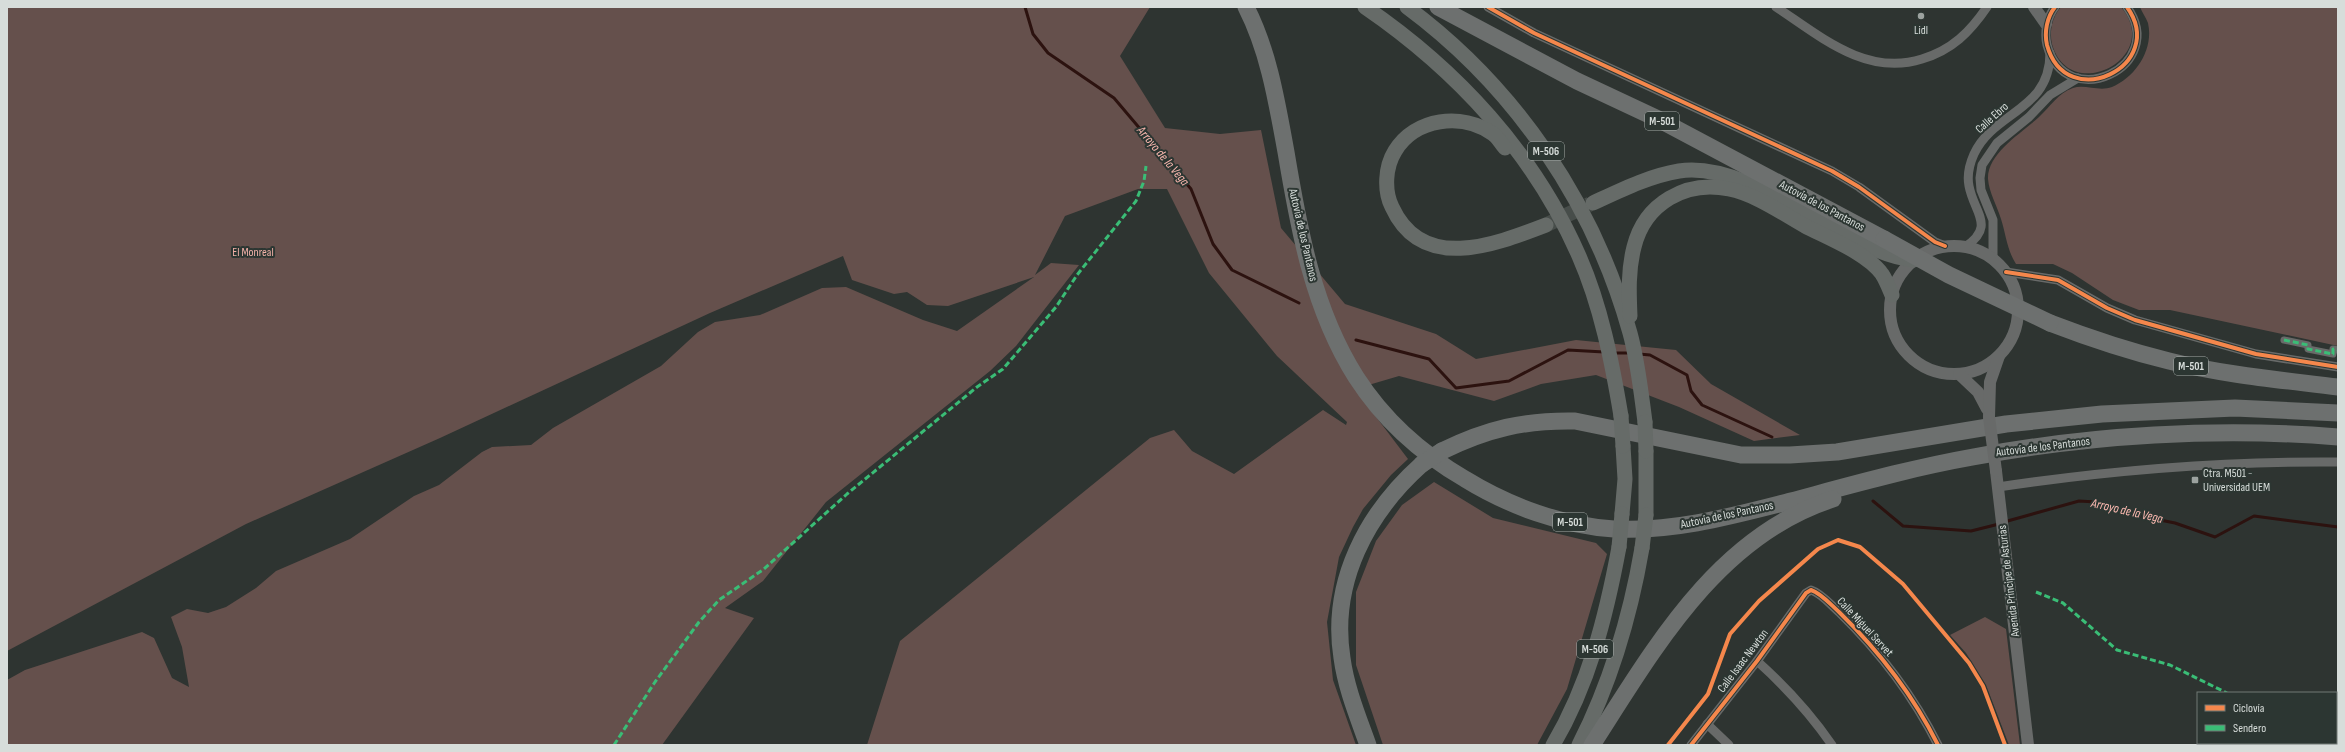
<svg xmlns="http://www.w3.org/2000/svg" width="2345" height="752" font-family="'Sofia Sans Condensed',sans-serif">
<rect width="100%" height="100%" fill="#2e3431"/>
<g fill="#65504c">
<polygon points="7,7 1150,7 1120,56 1165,128 1220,134 1261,130 1281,228 1345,304 1436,334 1476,359 1576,340 1676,350 1711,384 1800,435 1754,441 1679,407 1596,375 1541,384 1494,401 1399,376 1355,389 1408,459 1391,475 1363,509 1353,527 1339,557 1327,622 1333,680 1356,745 867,745 900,641 1150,438 1174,430 1192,451 1234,474 1323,410 1346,425 1347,422 1277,356 1209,273 1167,189 1138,189 1065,216 1035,275 1051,263 1079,265 1016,346 990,371 826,502 763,581 725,608 754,618 662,745 7,745 7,680 25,670 142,632 154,638 172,678 189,687 182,647 171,617 187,609 208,613 226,607 256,588 276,571 350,539 414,496 439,485 482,452 492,447 531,445 553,428 661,366 698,332 715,322 760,315 822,288 846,287 923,320 957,331 1034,277 948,306 927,305 907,292 894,294 852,280 843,256 710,313 440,438 246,524 7,651"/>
<path d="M2061 7H2121C2164 58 2069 106 2052 44 2049 31 2052 17 2061 7Z"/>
<path d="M2140 7H2338V346L2170 310H2139L2113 300 2072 273 2053 264H2016C2007 250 2006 235 2001 219 1997 206 1989 192 1988 179 1987 153 2022 133 2039 117 2050 107 2058 93 2073 88 2085 84 2099 92 2112 87 2136 77 2154 49 2148 23 2146 18 2142 12 2140 7Z"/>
<polygon points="1434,482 1493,518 1596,543 1607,554 1567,689 1537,745 1383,745 1356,665 1356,592 1376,541 1402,505"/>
<polygon points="1985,617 2006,629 2020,745 2009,745 1986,685 1966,653 1950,635"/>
</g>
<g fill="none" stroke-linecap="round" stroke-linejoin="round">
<g stroke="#2c120f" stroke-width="3">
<polyline points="1025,7 1033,34 1048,53 1114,98 1191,189 1213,244 1232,270 1299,303"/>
<polyline points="1356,340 1429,359 1456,388 1509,381 1568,350 1604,352"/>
<polyline points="1613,353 1630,353"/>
<polyline points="1639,354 1650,355 1687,375 1691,391 1702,405 1772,437"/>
<polyline points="1873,501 1903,526 1971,531 1999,524"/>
<polyline points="2004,522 2079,501 2096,502 2110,510 2175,523 2215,537 2254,516 2338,527"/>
</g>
<polyline stroke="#474d4a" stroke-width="15" stroke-dasharray="15 8" stroke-linecap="butt" points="1546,225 1590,204"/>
<polyline stroke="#686a69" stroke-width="7" points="2284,340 2308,345 2308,349 2333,354 2333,349 2338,350"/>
<g stroke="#686a69" stroke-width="9">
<polyline points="1488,7 1534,33 1832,171 1859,187 1935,242 1945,246"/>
<path d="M1776 7C1820 36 1866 77 1922 59 1952 50 1970 32 1987 7"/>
<path d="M2055 7C2047 17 2044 32 2047 45 2066 115 2169 66 2127 7"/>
<path d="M1965 247C1996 226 1974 213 1969 186 1967 176 1970 163 1974 154 1994 111 2050 111 2050 53"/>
<polyline points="1993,259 1993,220 1981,190 1980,178 1982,165 1997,143 2029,117 2050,95 2078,78"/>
<polyline points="2006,272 2058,280 2107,308 2135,320 2256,354 2338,367"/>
<path d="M1998 487C2111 470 2224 461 2338 462"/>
<path d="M1757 661C1786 687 1810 713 1832 745"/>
<polyline points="1707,724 1729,745"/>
<path d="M1691 745 1757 661 1806 593 1811 590C1821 593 1831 605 1839 612 1879 651 1913 695 1938 745"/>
</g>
<g stroke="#686a69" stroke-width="12">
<polyline points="2034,7 2046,24"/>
<circle cx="1954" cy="310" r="64"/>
<polyline points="1959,374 1978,392 1987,409"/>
<polyline points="1989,417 1990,382 1999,356"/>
<polyline points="1996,471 2028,745"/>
</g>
<g stroke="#666b68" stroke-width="15">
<path d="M1365 7C1457 70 1534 153 1579 256 1601 306 1612 362 1621 416"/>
<path d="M1407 7C1515 87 1594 203 1630 333 1638 362 1641 392 1645 422"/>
<path d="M1505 148C1501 144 1498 137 1493 134 1462 112 1415 118 1395 151 1385 167 1384 191 1392 207 1422 273 1494 245 1546 225"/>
<path d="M1593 203C1621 190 1649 176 1679 171 1730 163 1792 206 1836 229 1862 243 1884 257 1914 260"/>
<path d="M1630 316C1629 293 1628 270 1634 247 1645 203 1686 180 1729 189 1755 194 1782 213 1805 226 1828 238 1867 253 1882 274 1886 280 1889 288 1892 295"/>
<polyline points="1622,514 1625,479 1623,446"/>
<polyline points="1646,515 1646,451"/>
<path d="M1553 745C1589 684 1606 617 1619 547"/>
<path d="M1579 745C1611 682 1630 618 1642 548"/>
</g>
<g stroke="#6d706f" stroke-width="17">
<path d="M1246 7C1269 52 1277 103 1286 152 1299 230 1313 309 1356 377 1383 419 1422 454 1465 479 1509 506 1563 526 1614 529 1675 532 1732 516 1791 501 1851 485 1911 468 1973 457 2090 435 2218 427 2338 437"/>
<polyline points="1438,7 1577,81 1658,119 1884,239"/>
<path d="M2050 323C2089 338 2128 351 2169 361 2224 375 2282 380 2338 387"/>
<path d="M1442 451C1487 429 1524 420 1575 421L1741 455H1790L1837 452 2006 424 2102 414 2235 408 2338 413"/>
<path d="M1368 745C1358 717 1346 688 1342 658 1330 582 1367 513 1422 464"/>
<path d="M1592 745C1654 649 1717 536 1833 499"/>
</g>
<polyline stroke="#686a69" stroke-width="12" points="1989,417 1996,471"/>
<g stroke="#666b68" stroke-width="15">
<polyline points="1621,416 1623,446"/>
<polyline points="1645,422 1646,451"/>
<polyline points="1619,547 1622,514"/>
<polyline points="1642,548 1646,515"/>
</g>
<g stroke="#6d706f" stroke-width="17">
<polyline points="1884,239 1949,275 2050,323"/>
<polyline points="1422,464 1442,451"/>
</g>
<g stroke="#3abd76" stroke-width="3" stroke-dasharray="6 3" stroke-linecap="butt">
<polyline points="2284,340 2308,345 2308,349 2333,354 2333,349 2338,350"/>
<polyline points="2036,592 2063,603 2117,650 2170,665 2227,693"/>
<polyline points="2336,707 2338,707"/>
<polyline points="614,745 655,682 699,622 719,600 764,569 847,494 977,387 1003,369 1056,307 1077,275 1136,201 1144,181 1146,166"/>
</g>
<defs>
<g id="cycleway">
<polyline points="1488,7 1534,33 1832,171 1859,187 1935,242 1945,246"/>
<path d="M2055 7C2047 17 2044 32 2047 45 2066 115 2169 66 2127 7"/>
<polyline points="2006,272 2058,280 2107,308 2135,320 2256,354 2338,367"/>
<polyline points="1668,745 1708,694 1730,634 1759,601 1818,549 1838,540 1860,547 1903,584 1969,663 1983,686 2005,745"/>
<path d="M1691 745 1757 661 1806 593 1811 590C1821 593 1831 605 1839 612 1879 651 1913 695 1938 745"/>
</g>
</defs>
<use href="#cycleway" stroke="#2c3632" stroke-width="6"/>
<use href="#cycleway" stroke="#f5874c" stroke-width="4"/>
</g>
<g fill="#9ca29f" stroke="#2c3632" stroke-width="1.5">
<circle cx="1921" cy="16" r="4"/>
<rect x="2191" y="476" width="8" height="8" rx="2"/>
</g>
<g text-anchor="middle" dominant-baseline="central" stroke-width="4" stroke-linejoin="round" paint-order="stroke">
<g fill="#2c3632" stroke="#a4aba8" stroke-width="1">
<rect x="1645" y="112" width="34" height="18" rx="3"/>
<rect x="1528" y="142" width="36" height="18" rx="3"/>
<rect x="2174" y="357" width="34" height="18" rx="3"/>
<rect x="1553" y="513" width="34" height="18" rx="3"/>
<rect x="1577" y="640" width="36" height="18" rx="3"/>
</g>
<g font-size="11" font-weight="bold" fill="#d7ddda">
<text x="1662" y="121">M-501</text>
<text x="1546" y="151">M-506</text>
<text x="2191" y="366">M-501</text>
<text x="1570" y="522">M-501</text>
<text x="1595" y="649">M-506</text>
</g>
<g font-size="12" fill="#d7ddda" stroke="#2c3632">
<text x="1921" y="30">Lidl</text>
<text x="2203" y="473" text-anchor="start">Ctra. M501 -<tspan x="2203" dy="14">Universidad UEM</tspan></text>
</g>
<g font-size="12" fill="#d7ddda" stroke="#2c3632">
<text transform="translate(1992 118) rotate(-42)">Calle Ebro</text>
<text transform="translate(1822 206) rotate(28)">Autovía de los Pantanos</text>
<text transform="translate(1303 235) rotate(77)">Autovía de los Pantanos</text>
<text transform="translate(2043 447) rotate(-7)">Autovía de los Pantanos</text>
<text transform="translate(1727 515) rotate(-12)">Autovía de los Pantanos</text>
<text transform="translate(2009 581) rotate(-97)">Avenida Príncipe de Asturias</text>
<text transform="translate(1865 627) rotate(47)">Calle Miguel Servet</text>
<text transform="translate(1743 661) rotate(-53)">Calle Isaac Newton</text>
</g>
<g font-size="12" fill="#f3b1a8" stroke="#2c3632">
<text x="253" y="252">El Monreal</text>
</g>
<g font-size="13" font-style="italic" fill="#fcb9b0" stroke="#2c3632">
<text transform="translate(1163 156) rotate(50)">Arroyo de la Vega</text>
<text transform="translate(2127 511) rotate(13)">Arroyo de la Vega</text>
</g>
</g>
<rect width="2345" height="752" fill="none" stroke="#d7ddda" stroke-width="16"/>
<rect x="2197" y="692" width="140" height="52" fill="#2c3632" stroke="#707975"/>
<rect x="2205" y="705" width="20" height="6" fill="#f5874c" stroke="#707975"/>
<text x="2233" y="712" font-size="12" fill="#d7ddda">Ciclovía</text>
<rect x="2205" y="725" width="20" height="6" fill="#3abd76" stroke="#707975"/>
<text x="2233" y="732" font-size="12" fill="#d7ddda">Sendero</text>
</svg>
